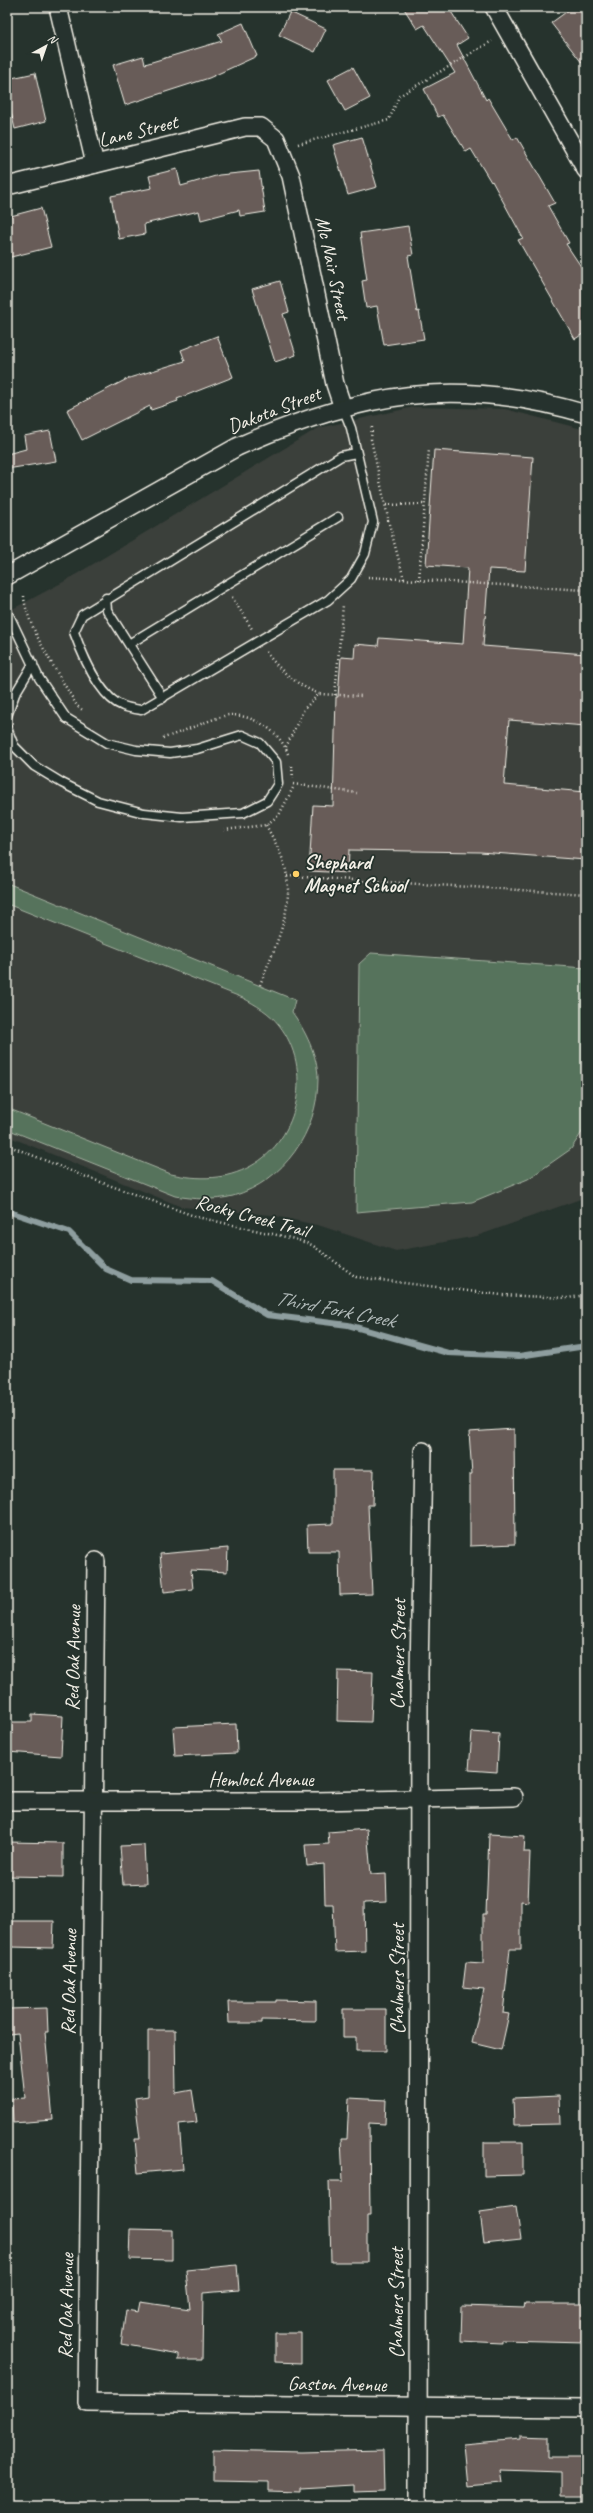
<svg xmlns="http://www.w3.org/2000/svg" width="593" height="2513" font-family="Caveat,sans-serif">
<rect width="100%" height="100%" fill="#26332d"/>
<filter id="ink" filterUnits="userSpaceOnUse"><feTurbulence type="fractalNoise" baseFrequency=".025" numOctaves="2"/><feDisplacementMap in="SourceGraphic" scale="8" xChannelSelector="R" yChannelSelector="G"/><feConvolveMatrix kernelMatrix="1 2 1 2 8 2 1 2 1" color-interpolation-filters="sRGB"/></filter>
<g filter="url(#ink)">
<polygon fill="#3a3f3a" points="414,407 505,409 586,430 586,1197 477,1236 396,1251 321,1226 271,1215 182,1207 7,1136 7,612 65,581 318,428"/>
<g fill="#56735b" stroke="#a5b2a2">
<path d="M7 883 295 1000 292 1012C305 1030 318 1056 318 1079 318 1132 284 1181 233 1196 214 1201 194 1199 175 1196L7 1129V1108L171 1174C199 1180 226 1180 251 1166 300 1139 313 1068 279 1025 270 1013 256 1005 243 998L7 904Z"/>
<polygon points="371,953 586,968 586,1126 571,1149 528,1179 472,1202 356,1212 359,964"/>
</g>
<g fill="none" stroke-linecap="round" stroke-linejoin="round">
<polyline stroke="#8e9e9f" stroke-width="6" points="7,1211 69,1232 106,1269 131,1280 212,1281 267,1315 348,1325 448,1353 519,1356 586,1346"/>
</g>
<g fill="#685c58" stroke="#f4f1e8">
<polygon points="403,7 448,7 468,38 457,45 486,100 488,98 513,140 517,137 555,203 548,206 569,243 566,244 586,274 586,332 575,339 518,240 523,238 492,181 491,182 471,149 466,152 443,115 438,117 424,89 455,73 424,25 417,29"/>
<polygon points="573,7 586,7 586,68 551,23"/>
<polygon points="290,12 326,29 315,52 279,35"/>
<polygon points="243,23 257,56 209,78 125,105 113,65 143,56 145,64 222,41 218,34"/>
<polygon points="353,67 370,98 345,111 328,80"/>
<polygon points="35,73 46,121 15,129 7,96 7,79"/>
<polygon points="362,137 377,187 348,195 333,145"/>
<polygon points="177,169 181,186 219,175 259,171 265,212 240,216 239,210 201,220 199,211 144,224 145,234 119,239 111,196 152,188 149,176"/>
<polygon points="41,208 51,247 7,258 7,217"/>
<polygon points="408,226 413,255 408,256 417,312 419,311 424,339 384,345 377,306 366,308 362,281 367,280 360,233"/>
<polygon points="280,281 289,312 283,314 296,355 275,362 252,289"/>
<polygon points="217,336 233,377 177,399 178,401 151,410 150,406 82,440 67,410 129,378 185,361 181,350"/>
<polygon points="50,431 56,461 7,469 7,454 26,449 24,436"/>
<polygon points="434,450 533,457 525,571 489,569 483,646 586,654 586,726 509,720 504,785 586,792 586,860 480,852 349,850 348,873 309,871 313,805 333,806 336,697 338,697 341,657 354,658 355,644 378,646 379,638 463,644 468,568 426,565"/>
<polygon points="514,1429 515,1544 470,1546 470,1474 472,1474 469,1432"/>
<polygon points="333,1470 374,1470 373,1505 368,1505 372,1594 340,1595 339,1552 308,1552 307,1525 333,1524"/>
<polygon points="228,1548 227,1572 191,1570 193,1589 164,1592 160,1554"/>
<polygon points="338,1671 373,1672 371,1722 337,1721"/>
<polygon points="32,1714 63,1716 61,1756 7,1752 7,1722 32,1722"/>
<polygon points="236,1724 237,1753 175,1756 173,1727"/>
<polygon points="472,1732 499,1734 497,1772 469,1770"/>
<polygon points="367,1829 371,1874 386,1873 387,1902 364,1903 365,1951 335,1952 333,1904 325,1904 324,1864 307,1866 305,1845 329,1844 328,1832"/>
<polygon points="489,1834 525,1836 524,1852 530,1852 528,1902 521,1901 521,1949 510,1949 503,2013 509,2014 501,2050 472,2043 484,1989 463,1987 466,1962 483,1963 483,1914 486,1914"/>
<polygon points="7,1842 63,1843 63,1877 7,1876"/>
<polygon points="144,1845 146,1884 123,1885 120,1846"/>
<polygon points="12,1921 54,1921 53,1948 11,1947"/>
<polygon points="276,2000 316,2001 316,2021 262,2020 262,2023 229,2023 228,2002 276,2002"/>
<polygon points="47,2008 48,2032 45,2032 53,2120 13,2123 12,2099 25,2098 18,2033 9,2034 8,2009"/>
<polygon points="343,2009 386,2009 386,2051 356,2051 356,2037 343,2037"/>
<polygon points="148,2030 175,2030 176,2093 192,2090 197,2122 179,2124 183,2169 138,2173 135,2139 140,2139 135,2098 148,2096"/>
<polygon points="559,2096 560,2124 514,2125 513,2098"/>
<polygon points="349,2098 386,2100 385,2124 369,2123 370,2216 367,2216 367,2262 331,2262 329,2181 343,2181 341,2139 347,2139"/>
<polygon points="484,2142 523,2142 523,2175 484,2176"/>
<polygon points="516,2207 521,2239 484,2243 480,2212"/>
<polygon points="130,2229 172,2230 172,2260 129,2259"/>
<polygon points="237,2265 239,2290 203,2293 202,2360 178,2360 178,2354 121,2344 126,2310 138,2312 140,2302 190,2309 186,2270"/>
<polygon points="525,2304 586,2304 586,2342 502,2340 502,2343 461,2341 462,2306 524,2308"/>
<polygon points="275,2333 301,2333 301,2363 275,2362"/>
<polygon points="520,2436 547,2437 547,2457 586,2457 586,2495 562,2495 562,2472 500,2470 502,2483 467,2486 463,2444 520,2439"/>
<polygon points="213,2450 301,2452 383,2450 384,2492 354,2493 354,2485 300,2488 300,2492 269,2491 269,2482 213,2481"/>
</g>
<g fill="none" stroke-linecap="round" stroke-linejoin="round">
<defs>
<g id="lane">
<path d="M343 408 351 428 373 522 365 554 351 579 328 600 141 710C135 709 128 708 123 706 100 698 82 654 74 632L82 615 341 456 356 453"/>
<polyline points="106,598 107,610 163,698"/>
<polyline points="7,611 39,678 66,718 107,743 136,750 170,753 197,749 242,735 260,743 276,762 278,784 267,801 243,813 182,817 144,813 98,801 62,783 34,766 14,746 7,728"/>
<polyline points="129,644 338,517"/>
<polyline points="7,716 15,694 33,664"/>
</g>
<g id="street">
<polyline points="58,7 95,164"/>
<polyline points="494,7 586,170"/>
<polyline points="7,186 245,127 261,127 276,139 291,176 335,384 343,408"/>
<path d="M7 576 237 447C359 393 455 375 586 414"/>
<polyline points="96,1561 87,2403 586,2408"/>
<polyline points="7,1801 316,1801 514,1797"/>
<polyline points="418,2506 419,1674 423,1451"/>
</g>
</defs>
<use href="#lane" stroke="#f4f1e8" stroke-width="11"/>
<use href="#street" stroke="#f4f1e8" stroke-width="20"/>
<g stroke="#f4f1e8" stroke-width="2.5" stroke-dasharray="1 3" stroke-linecap="butt">
<polyline points="298,144 389,120 399,96 492,41"/>
<polyline points="372,427 371,439 388,518"/>
<polyline points="386,505 425,504"/>
<polyline points="388,520 404,579"/>
<polyline points="368,577 586,590"/>
<polyline points="419,580 429,449"/>
<path d="M24 596C25 625 62 679 77 706L84 711"/>
<polyline points="232,597 252,629"/>
<path d="M266 652C280 671 297 685 319 694"/>
<polyline points="335,695 343,605"/>
<path d="M163 738C179 734 219 715 230 715 254 715 280 731 288 754"/>
<polyline points="286,747 304,709 319,694 363,696"/>
<polyline points="292,766 293,779"/>
<polyline points="293,784 357,793"/>
<polyline points="224,830 266,825 279,815 293,788"/>
<polyline points="287,876 586,894"/>
<path d="M260 985C276 942 300 901 281 855 277 845 271 835 266 825"/>
<polyline points="7,1145 81,1175 197,1217 295,1239 312,1245 356,1277 501,1295 568,1298 586,1295"/>
</g>
<use href="#lane" stroke="#26332d" stroke-width="8"/>
<use href="#street" stroke="#26332d" stroke-width="17"/>
</g>
</g>
<circle fill="#ffd166" stroke="#26332d" stroke-width="1.5" cx="296" cy="874" r="4"/>
<g text-anchor="middle" dominant-baseline="central" stroke-width="3.5" stroke-linejoin="round" paint-order="stroke">
<g font-size="20" fill="#f4f1e8" stroke="#26332d">
<text transform="translate(138 131) rotate(-14)">Lane Street</text>
<text transform="translate(333 268) rotate(78)">Mc Nair Street</text>
<text transform="translate(274 410) rotate(-21)">Dakota Street</text>
<text transform="translate(252 1216) rotate(15)">Rocky Creek Trail</text>
<text transform="translate(398 1654) rotate(-89)">Chalmers Street</text>
<text transform="translate(73 1658) rotate(-89)">Red Oak Avenue</text>
<text x="261" y="1779">Hemlock Avenue</text>
<text transform="translate(397 1979) rotate(-90)">Chalmers Street</text>
<text transform="translate(69 1982) rotate(-89)">Red Oak Avenue</text>
<text transform="translate(396 2303) rotate(-90)">Chalmers Street</text>
<text transform="translate(66 2306) rotate(-89)">Red Oak Avenue</text>
<text transform="translate(337 2384) rotate(1)">Gaston Avenue</text>
</g>
<g font-size="20" font-weight="bold" fill="#f4f1e8" stroke="#26332d" text-anchor="start">
<text x="304" y="862">Shephard<tspan x="304" dy="23">Magnet School</tspan></text>
</g>
<g font-size="21" font-style="italic" fill="#b0b9b8" stroke="#26332d">
<text transform="translate(335 1309) rotate(11)">Third Fork Creek</text>
</g>
</g>
<rect width="593" height="2513" fill="none" stroke="#26332d" stroke-width="24"/>
<rect x="12" y="12" width="569" height="2489" fill="none" stroke="#f4f1e8" stroke-width="1.5" filter="url(#ink)"/>
<g transform="translate(46 46) rotate(40)" stroke="#26332d" stroke-width="3" paint-order="stroke">
<path d="M0-3L7 15L0 10L-7 15Z" fill="#f4f1e8"/>
<text y="-6" font-size="11" font-weight="bold" text-anchor="middle" fill="#f4f1e8">N</text>
</g>
</svg>
